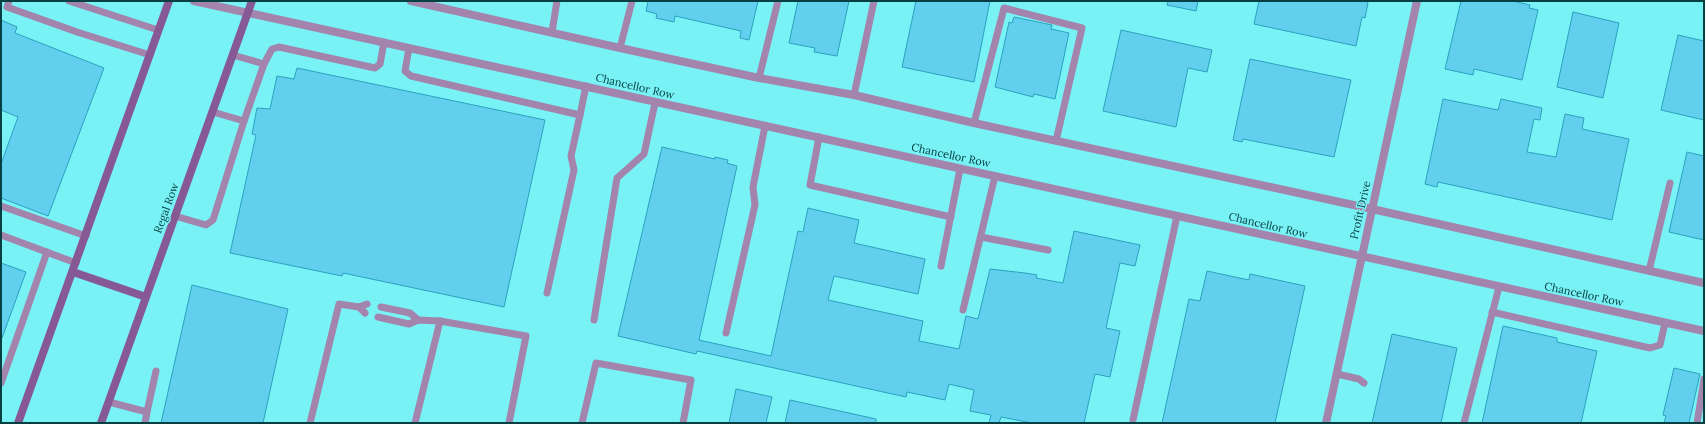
<svg xmlns="http://www.w3.org/2000/svg" width="1705" height="424" font-family="Lora,serif">
<rect width="100%" height="100%" fill="#79f2f6"/>
<g fill="#61cfed" stroke="#2aa2bf">
<polygon points="648,1 758,1 749,40 740,38 741,31 675,16 674,22 656,18 657,14 646,11"/>
<polygon points="798,1 849,1 837,56 814,52 815,48 789,43"/>
<polygon points="916,1 990,1 974,82 902,67"/>
<polygon points="1168,1 1198,1 1196,11 1167,5"/>
<polygon points="1259,1 1366,1 1368,3 1365,18 1362,17 1356,46 1254,24"/>
<polygon points="1461,1 1513,1 1530,5 1529,8 1538,10 1522,80 1474,69 1473,75 1445,69"/>
<polygon points="1573,12 1619,23 1603,98 1557,87"/>
<polygon points="1014,17 1052,25 1051,29 1069,33 1055,99 1034,94 1033,97 995,87 1009,22 1012,23"/>
<polygon points="1,20 17,27 15,33 104,68 48,216 1,198 1,164 18,117 1,110"/>
<polygon points="1121,30 1212,50 1207,72 1188,68 1176,127 1103,111"/>
<polygon points="1678,35 1704,41 1704,120 1661,110"/>
<polygon points="1250,59 1351,80 1334,157 1243,139 1242,142 1233,140"/>
<polygon points="297,68 545,120 504,307 343,273 342,276 230,253 256,135 252,134 257,108 270,109 277,76 294,79"/>
<polygon points="1443,99 1498,110 1501,99 1542,108 1540,120 1534,119 1527,152 1556,157 1565,114 1584,118 1582,129 1629,139 1612,220 1438,182 1437,187 1425,184"/>
<polygon points="662,147 715,159 715,157 728,160 727,163 737,166 699,340 771,356 798,231 803,232 808,208 859,220 854,243 925,259 918,294 834,276 828,300 923,321 919,341 959,349 966,316 978,319 990,269 1025,273 1037,275 1036,278 1063,283 1074,231 1140,245 1135,266 1120,263 1106,328 1120,331 1110,377 1095,374 1084,423 1032,423 1001,417 999,423 989,423 991,415 970,411 974,390 949,384 945,400 907,392 906,397 697,351 696,354 618,336"/>
<polygon points="1687,152 1704,156 1704,240 1669,232"/>
<polygon points="1,263 26,272 2,338 1,338"/>
<polygon points="1207,271 1249,280 1250,274 1305,286 1275,423 1162,423 1189,299 1200,301"/>
<polygon points="192,285 288,309 263,423 161,423"/>
<polygon points="1503,326 1557,338 1557,342 1597,351 1581,423 1482,423"/>
<polygon points="1392,334 1457,348 1441,423 1372,423"/>
<polygon points="1674,368 1700,374 1689,423 1664,423 1666,416 1663,415"/>
<polygon points="736,389 772,397 766,423 729,423"/>
<polygon points="790,400 876,419 876,423 785,423"/>
</g>
<g fill="none" stroke-linecap="round" stroke-linejoin="round">
<g stroke="#a384ac" stroke-width="7">
<polyline points="9,1 7,7 77,32 150,55"/>
<polyline points="69,1 158,30"/>
<polyline points="552,32 557,1"/>
<polyline points="409,48 405,71 411,76 580,115 586,86"/>
<polyline points="620,48 632,1"/>
<polyline points="233,55 264,64"/>
<polyline points="759,78 778,1"/>
<polyline points="854,95 874,1"/>
<polyline points="213,112 244,121"/>
<polyline points="974,123 1004,8 1082,28 1056,141"/>
<polyline points="819,137 810,185 951,217"/>
<polyline points="1,206 86,236"/>
<polyline points="175,216 206,225 213,220 244,121 264,64 272,49 279,47 375,68 380,64 384,42"/>
<polyline points="1,235 76,263"/>
<polyline points="981,237 1048,250"/>
<polyline points="941,266 960,169"/>
<polyline points="1649,271 1670,183"/>
<polyline points="547,293 574,170 571,156 580,115"/>
<polyline points="359,307 365,313"/>
<polyline points="381,307 410,313 418,320"/>
<polyline points="963,310 995,176"/>
<polyline points="1492,312 1650,348 1660,345 1665,323"/>
<polyline points="378,317 409,324 418,320 440,321 415,423"/>
<polyline points="594,320 617,178 644,154 655,103"/>
<polyline points="440,321 526,336 509,423"/>
<polyline points="726,333 755,205 753,187 765,126"/>
<polyline points="1337,374 1359,379 1364,383"/>
<polyline points="1,383 47,252"/>
<polyline points="109,402 147,412 156,371"/>
<polyline points="1133,420 1177,216"/>
<polyline points="145,423 147,412"/>
<polyline points="310,423 339,304 359,307 367,304"/>
<polyline points="582,423 596,363 691,380 683,423"/>
<polyline points="1464,423 1499,287"/>
<polyline points="1697,423 1704,379"/>
</g>
<g stroke="#a384ac" stroke-width="8">
<polyline points="194,1 1704,331"/>
<polyline points="411,1 620,48 759,78 854,95 974,123 1372,209 1704,283"/>
<polyline points="1326,423 1417,1"/>
</g>
<g stroke="#875994" stroke-width="8">
<polyline points="73,272 146,297"/>
<polyline points="18,423 169,1"/>
<polyline points="101,423 252,1"/>
</g>
</g>
<g text-anchor="middle" dominant-baseline="central" stroke-width="3" stroke-linejoin="round" paint-order="stroke">
<g font-size="11" fill="#074042" stroke="#79f2f6">
<text transform="translate(635 86) rotate(13)">Chancellor Row</text>
<text transform="translate(951 155) rotate(12)">Chancellor Row</text>
<text transform="translate(166 208) rotate(-70)">Regal Row</text>
<text transform="translate(1360 210) rotate(-77)">Profit Drive</text>
<text transform="translate(1268 225) rotate(13)">Chancellor Row</text>
<text transform="translate(1584 294) rotate(12)">Chancellor Row</text>
</g>
</g>
<rect width="1705" height="424" fill="none" stroke="#074042" stroke-width="4"/>
</svg>
